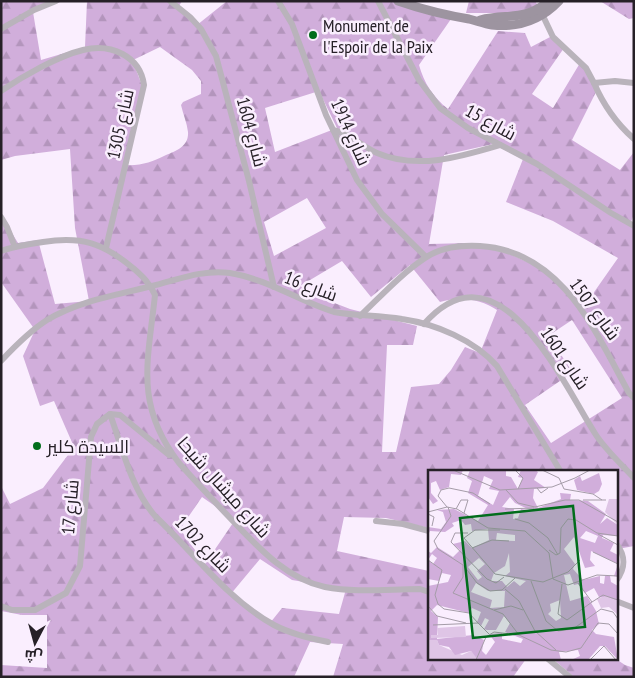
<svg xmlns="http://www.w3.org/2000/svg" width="635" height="678" font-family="'PT Sans Narrow',Cairo,sans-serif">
<defs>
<pattern id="forest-firs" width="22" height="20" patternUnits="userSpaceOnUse" patternTransform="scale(1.25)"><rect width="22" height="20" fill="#d1aedb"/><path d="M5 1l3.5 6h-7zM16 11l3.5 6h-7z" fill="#b395bc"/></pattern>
</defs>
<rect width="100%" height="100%" fill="#faeefe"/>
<g fill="url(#forest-firs)" fill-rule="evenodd">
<path d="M1 1H63L33 12 41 60 85 47 87 1H182L179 6 197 25 227 1H404L451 19 419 65C424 83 433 97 448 109L498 31 525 33 531 47 552 36 564 48 532 94 553 108 580 63 599 86 572 140 620 170 634 152V214L631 222 634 224V546L618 549 616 546V472H429V528L386 518 344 517 337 551 429 571V659H526L513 677H333L343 644 310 642 294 677H1V665L47 668V615H22L1 611V486L10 504 43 488 74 447 54 401 40 406 23 356 35 330 1 282V215L18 243 38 240 55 304 89 301 75 228 70 149 15 156 1 160ZM160 47 192 70 201 81V94L183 102 181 105C183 114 187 123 188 132 189 146 177 151 166 155 152 162 141 166 125 165L143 88 135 67 131 61ZM319 91 337 128 275 152 265 108ZM493 144 523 159 506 202 553 221 618 258 585 305 545 270 490 245 469 243 429 244 444 155ZM307 198 326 228 274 256 264 222ZM342 261 371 297 410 265 440 302C459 296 481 299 497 310L480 353 465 347 451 370 439 384 411 387 396 452H382L387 345H413L417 326 350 309 324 299 300 286ZM572 320 622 398 551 443 525 405 573 372 548 336ZM202 497 235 520 205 564 180 529ZM260 559 292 580 346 589 339 614 282 608 270 623 230 595Z"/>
<polygon points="469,1 535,1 543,13 466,13"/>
<polygon points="600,1 634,1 634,18 629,19"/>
<polygon points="553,659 616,659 625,665 634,668 634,677 574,677"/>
</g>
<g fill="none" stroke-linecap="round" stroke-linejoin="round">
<g stroke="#b9b3bb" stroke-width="6">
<polyline points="170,1 190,17 201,29 216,56 249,181 274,287"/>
<polyline points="278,1 292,24 326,115 357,180 382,214 426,257"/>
<polyline points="378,1 419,80 440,108 468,128 537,164 611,213 634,226"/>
<polyline points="543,16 553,37 586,68 594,83"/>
<polyline points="1,29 34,10 56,1"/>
<path d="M634 83 615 81 594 83C603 104 617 124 634 139"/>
<path d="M1 91C23 76 58 56 83 50 111 43 140 56 144 85L106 248"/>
<path d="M333 130C350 133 361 146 377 153 417 170 460 157 500 145"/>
<polyline points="1,217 7,227 15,247"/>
<path d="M1 251C15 246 29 244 43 242 82 236 103 243 133 268 142 276 150 283 155 295 148 361 134 405 179 463 196 482 213 500 231 519 257 546 286 579 325 587 355 593 389 589 420 589L429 592"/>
<path d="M360 316C381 296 401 274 425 258 441 247 462 245 480 246 562 251 595 331 629 393L634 398"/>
<path d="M424 324C499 238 562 382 596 435 606 450 621 464 634 478"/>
<path d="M1 361C15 346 30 331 47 320 78 301 117 295 152 286 177 280 203 269 230 273 267 279 299 301 334 312 356 316 379 315 402 319 436 324 474 340 497 366L561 472"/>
<path d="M110 414C122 447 132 491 156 517 194 553 227 599 274 625 291 634 310 638 328 642"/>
<polyline points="376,521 403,524 429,531"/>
<path d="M616 543C626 556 626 568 616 581"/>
<polyline points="616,601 634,608"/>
<polyline points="1,606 12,610 35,610 66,593 80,566 91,437 97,424 110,414 120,415 169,455"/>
<polyline points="548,659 570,677"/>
</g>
<g stroke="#9d94a0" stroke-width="9">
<path d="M398 1C421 9 445 15 469 19 477 21 485 24 492 25 519 28 541 20 559 1"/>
<path d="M480 20C509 13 523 22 549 1"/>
</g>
</g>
<g fill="#026d1c" stroke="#faeefe" stroke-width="2">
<circle cx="313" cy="35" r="5"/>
<circle cx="37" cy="446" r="5"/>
</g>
<g text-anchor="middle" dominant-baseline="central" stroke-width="5" stroke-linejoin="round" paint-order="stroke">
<g font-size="18" fill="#262027" stroke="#faeefe" text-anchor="start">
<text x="323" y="25">Monument de<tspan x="323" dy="21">l'Espoir de la Paix</tspan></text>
<text x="47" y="446">السيدة كلير</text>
</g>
<g font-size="18" fill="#262027" stroke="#faeefe">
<text transform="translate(491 122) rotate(29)">شارع 15</text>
<text transform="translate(120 124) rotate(-78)">شارع 1305</text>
<text transform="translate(252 132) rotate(75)">شارع 1604</text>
<text transform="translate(351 132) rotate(66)">شارع 1914</text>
<text transform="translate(311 286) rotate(21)">شارع 16</text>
<text transform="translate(595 309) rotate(54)">شارع 1507</text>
<text transform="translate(565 358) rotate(56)">شارع 1601</text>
<text transform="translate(224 487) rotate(48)">شارع ميشال شيحا</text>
<text transform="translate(70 507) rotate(-85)">شارع 17</text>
<text transform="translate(203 544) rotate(46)">شارع 1702</text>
</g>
</g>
<g transform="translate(428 470)">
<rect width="190" height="190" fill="#faeefe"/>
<path d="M181 29H190V55L177 42ZM0 170H9L11 175 34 185 43 181 50 189H0Z" fill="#dfc5e6"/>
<path d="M0 0H35L33 5 23 4 21 17 12 20 8 11 3 13V23L10 31 5 34 0 27ZM42 0H78V6L83 7 90 19 95 8 90 7 93 0H107L110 2 106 10 118 18 106 19 105 28 110 38 133 29 132 23 143 24 142 30 160 31 178 44 172 54 179 48 190 55V66L175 65 174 68 186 73 182 81 190 85V107L186 106 190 94 163 81 162 90 167 96 157 98 146 67 136 79 147 94 145 99 155 110 172 106V113L176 114 177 106H182L183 112 190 116V131L171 127 166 118 157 123 150 114 146 115 142 104 136 105 142 131 159 126 168 141 171 154 164 160 168 164 186 167 190 190 177 176H172L160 190H143L152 186 150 180 131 182 133 190H50L43 181 27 185 21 177 11 175 9 170H0V116L20 112 23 105 14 103 11 111 0 109V90L5 94 9 88 4 84 0 90V81L3 83 9 77 25 87 32 80 25 74 37 71 44 78 61 70 60 59 44 61 43 54 37 55 33 50 24 53 26 56 17 62 2 61 0 65V57L13 59 18 52 15 42 9 40 26 39 50 51 60 35 40 23 44 11 39 8ZM56 6 65 10 61 19 71 21 65 35 50 26ZM82 27 87 33 102 40 93 39 90 48 85 49 86 39 74 37ZM158 61 170 66 167 73 152 68ZM69 63 87 65V71L68 70ZM81 83 82 102 77 106 98 111 92 116 86 111 79 117 74 111H63L66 103 77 96ZM51 88 57 94 49 101 54 107 50 110 40 97ZM48 113 60 121H77L76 137 62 138 64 130 43 122ZM132 130 133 148 128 151 120 144 123 141 122 134ZM9 135 41 143 44 138 53 142 49 152 53 156 57 148 61 150 56 159 59 160H68L76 146 82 153 77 162 95 169 93 173 74 169V163L61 164 67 172 58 185 54 181 56 170 45 165 9 169 10 147 3 141ZM171 3 174 14 171 21 166 24 149 20 146 10 152 6 154 11Z" fill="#d1aedb" fill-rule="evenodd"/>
<path d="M178 126 190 131V145L181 137 173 138 169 129ZM37 156 38 167 3 168V165H10L9 158Z" fill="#dfc5e6"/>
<path fill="none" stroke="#a59ca8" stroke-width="1" d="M25 0 72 20 124 17 147 8M87 0 95 8 90 19M114 0 131 8 136 19 165 24 174 30M147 8 162 0M109 18 113 23 120 18M78 20 90 33 107 37 137 30H151L190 52M155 30H178M19 37 10 26 13 20 21 18 45 23 62 34M20 37 23 46 6 71 10 79 35 95V107L25 123 75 144 91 165M28 39 33 30H40L36 43M77 39 106 38M0 42 19 37 29 39 60 58 97 61 121 83 125 109M0 44 6 47 4 56M87 49 101 53 120 68 130 85M72 60H47L36 68 67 104 115 112 140 102 152 90M40 63H27L23 72 59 109 68 113 76 107M170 64 190 75M44 78 64 70 81 71M121 80 128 85 132 83 133 58 140 49 148 50 169 63 190 66M165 82 190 94M0 90 14 100 7 125 10 134 16 139 41 143 50 153 5 155M36 96 49 113 62 121 74 120 87 108M125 109 140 115 169 105 190 106M103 111 118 151 130 161 145 159 173 139 185 142 190 149M134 114 130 144 139 150 164 132 150 113M77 119 91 131 107 161 128 180M164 132 175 125 190 130M0 136 9 146 38 153M66 140 83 136 95 140M50 153 61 164M48 190 58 167 66 162 91 165 123 180 138 182 153 178 170 153 181 154 190 164M162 190 176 176 188 190"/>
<path fill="#026d1c" fill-opacity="0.15" stroke="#026d1c" stroke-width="2.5" d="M145 36 157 157 45 168 32 48Z"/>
<rect width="190" height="190" fill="none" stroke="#262027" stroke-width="2.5"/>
</g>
<rect width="635" height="678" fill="none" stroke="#262027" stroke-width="5"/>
<g transform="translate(35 643) rotate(186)" stroke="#faeefe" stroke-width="4" paint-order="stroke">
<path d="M0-4L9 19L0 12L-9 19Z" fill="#262027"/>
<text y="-8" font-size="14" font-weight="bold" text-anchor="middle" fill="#262027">ش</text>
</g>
</svg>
